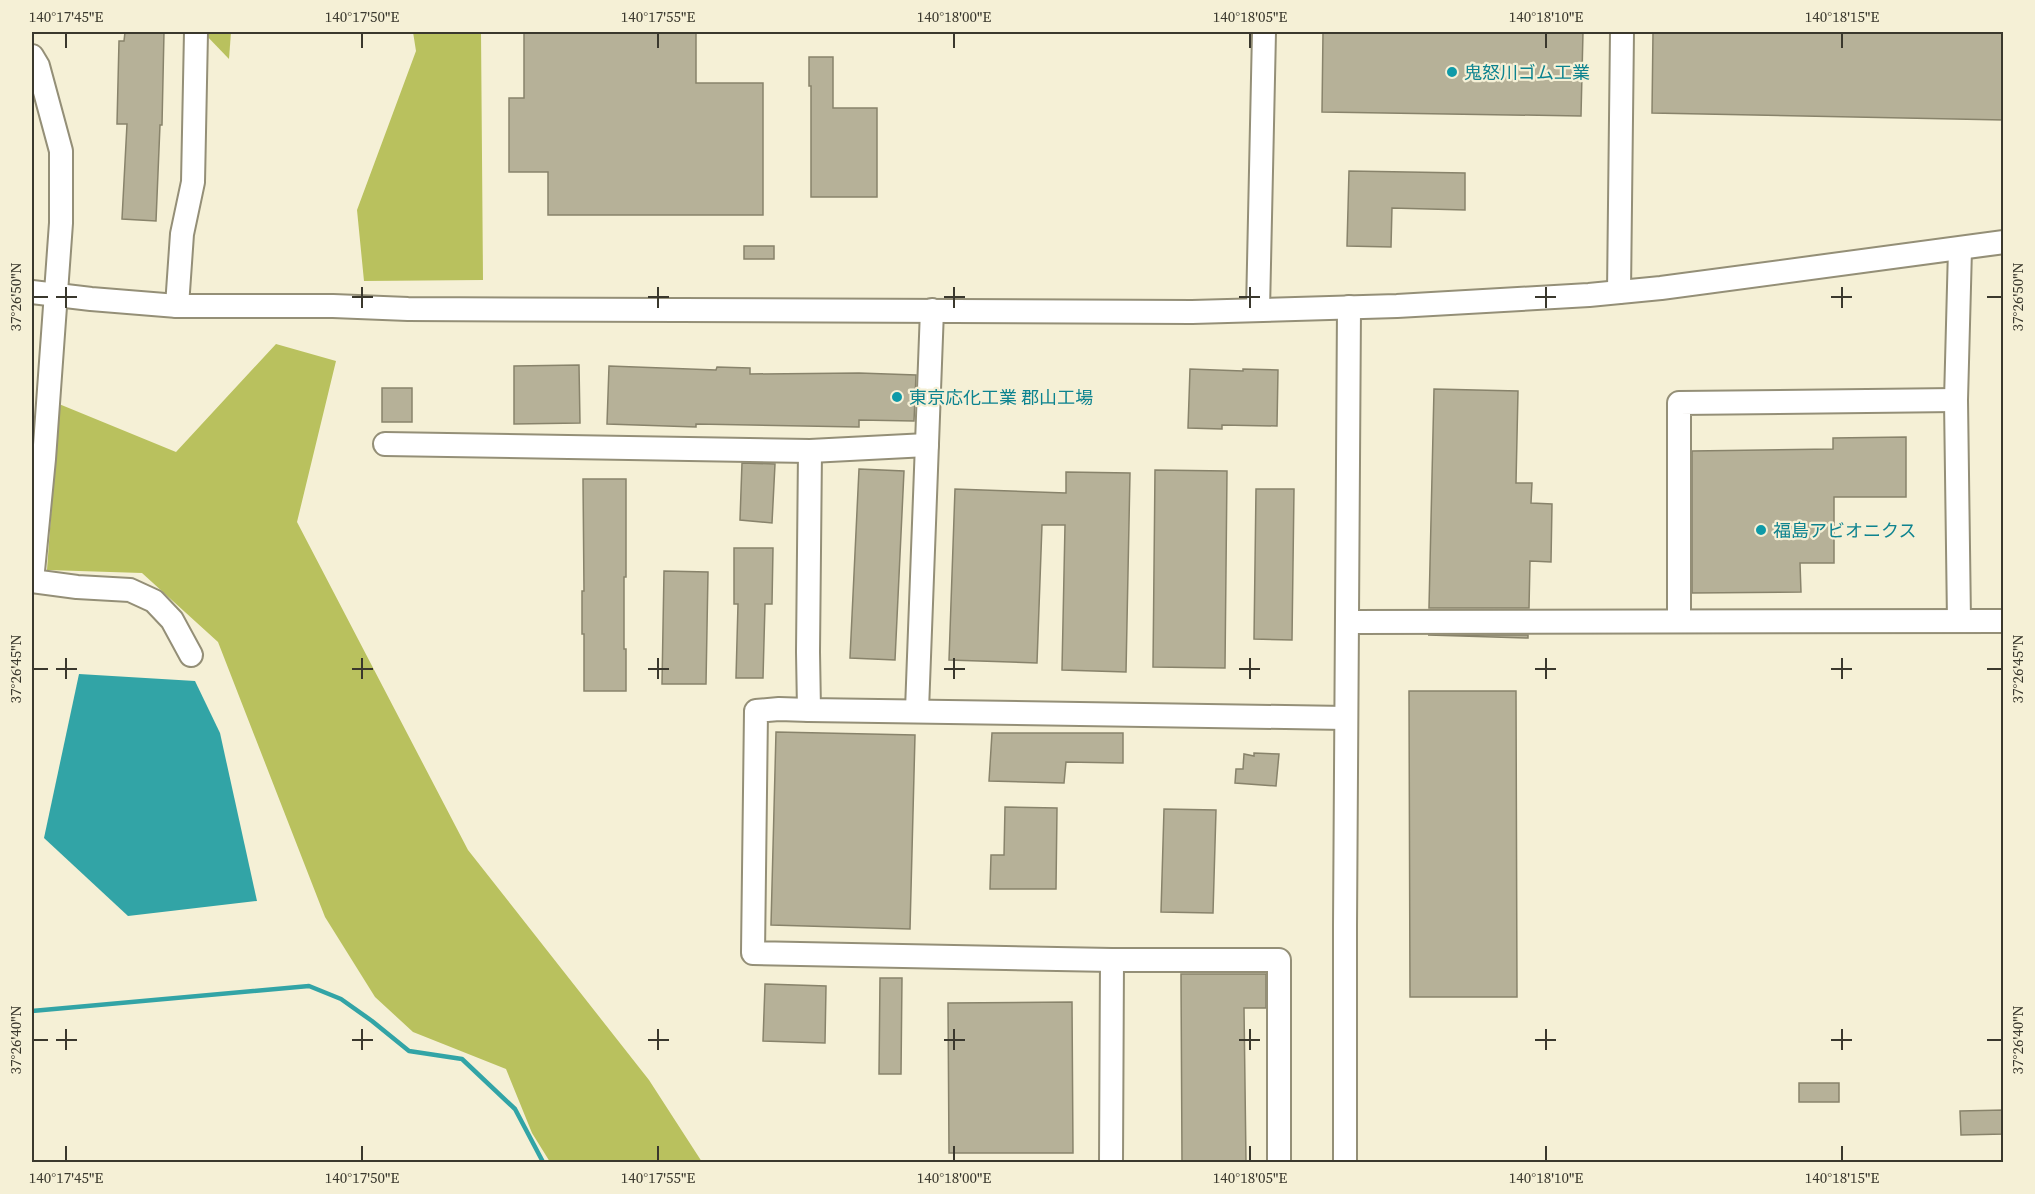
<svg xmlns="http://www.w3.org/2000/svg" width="2035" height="1194" font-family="'Source Serif 4','Noto Sans JP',serif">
<rect width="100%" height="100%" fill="#f5f0d6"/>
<g fill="#b9c15e">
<polygon points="203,32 231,32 229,59"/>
<polygon points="413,32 481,32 483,280 364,281 357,210 416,51"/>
<polygon points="276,344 336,361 297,522 468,850 649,1080 702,1162 550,1162 532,1133 506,1069 413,1032 375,997 325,917 218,642 142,573 47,570 59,404 176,452"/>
</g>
<polygon fill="#32a4a6" points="79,674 195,681 220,733 257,901 128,916 44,838"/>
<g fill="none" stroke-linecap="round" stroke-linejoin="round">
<polyline stroke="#32a4a6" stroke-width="4.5" points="32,1011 309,986 341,999 372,1021 409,1051 462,1059 515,1109 543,1162"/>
</g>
<g fill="#b6b198" stroke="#88836b" stroke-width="1.5">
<polygon points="125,32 164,32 162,125 160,125 156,221 122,219 127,124 117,124 119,41 124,41"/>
<polygon points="524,32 696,32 696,83 763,83 763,215 548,215 548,172 509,172 509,98 524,98"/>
<polygon points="1323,32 1583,32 1581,116 1322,112"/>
<polygon points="1653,32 2004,32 2004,120 1652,113"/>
<polygon points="809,57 833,57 833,108 877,108 877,197 811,197 811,86 809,86"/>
<polygon points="1349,171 1465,173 1465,210 1392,208 1391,247 1347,246"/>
<rect x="744" y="246" width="30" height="13"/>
<polygon points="579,365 580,423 514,424 514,366"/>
<polygon points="609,366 716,370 717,367 750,368 750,374 859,373 916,375 914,421 859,420 859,427 696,424 696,427 607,424"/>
<polygon points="1190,369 1243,371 1243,369 1278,370 1277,426 1222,425 1222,429 1188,428"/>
<rect x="382" y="388" width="30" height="34"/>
<polygon points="1434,389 1518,391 1516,483 1532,483 1531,503 1552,504 1551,562 1530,561 1529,608 1429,608"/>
<polygon points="1906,437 1906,497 1834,497 1834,563 1800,563 1801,592 1692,593 1692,451 1833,449 1833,438"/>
<polygon points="742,463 775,464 772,523 740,520"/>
<polygon points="859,469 904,471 895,660 850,658"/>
<polygon points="1155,470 1227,471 1225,668 1153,667"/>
<polygon points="1066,472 1130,473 1126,672 1062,670 1065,525 1042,525 1037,663 949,660 955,489 1066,493"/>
<polygon points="583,479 626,479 626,577 624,577 624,649 626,649 626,691 584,691 584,634 582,634 582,591 584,591"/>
<polygon points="1256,489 1294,489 1292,640 1254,639"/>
<polygon points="734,548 773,548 772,604 765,604 763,678 736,678 738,604 734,604"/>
<polygon points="664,571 708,572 706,684 662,684"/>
<polygon points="1428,635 1528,635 1528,638"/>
<polygon points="1409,691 1516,691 1517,997 1410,997"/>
<polygon points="776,732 915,735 910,929 771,925"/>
<polygon points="992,733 1123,733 1123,763 1066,762 1064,783 989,781"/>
<polygon points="1254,753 1279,754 1276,786 1235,783 1236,769 1243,769 1244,754 1254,756"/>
<polygon points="1005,807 1057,808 1056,889 990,889 991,855 1004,855"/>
<polygon points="1164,809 1216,810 1213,913 1161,912"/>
<polygon points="1181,974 1266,974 1266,1008 1244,1008 1246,1162 1182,1162"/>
<polygon points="880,978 902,978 901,1074 879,1074"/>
<polygon points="765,984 826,986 825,1043 763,1041"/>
<polygon points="1072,1002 1073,1153 949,1153 948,1003"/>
<rect x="1799" y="1083" width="40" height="19"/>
<polygon points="2004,1110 2004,1134 1961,1135 1960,1111"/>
</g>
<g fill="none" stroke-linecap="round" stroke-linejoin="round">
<defs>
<g id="minor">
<polyline points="32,56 38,66 61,151 61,223 44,459 32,581"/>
<polyline points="32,292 91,299 177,306 333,306 408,309 1192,312 1397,306 1589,295 1661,288 2004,242"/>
<polyline points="1619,292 1622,32"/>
<polyline points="177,306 182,234 193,182 196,32"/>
<polyline points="1258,310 1264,32"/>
<polyline points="385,444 810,451 927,445"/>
<polyline points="810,451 808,652 809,710 1346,718"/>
<polyline points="32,581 77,587 130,590 154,601 172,620 191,655"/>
<polyline points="1679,621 1679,403 1956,400"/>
<polyline points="1959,621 1956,400 1960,249"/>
<polyline points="1348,622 2004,621"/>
<polyline points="809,710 779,709 756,711 753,953 1112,960 1279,960 1279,1162"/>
<polyline points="917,710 932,310"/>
<polyline points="1111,1162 1112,960"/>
<polyline points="1345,1162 1345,926 1349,307"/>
</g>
</defs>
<use href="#minor" stroke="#948f77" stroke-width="26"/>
<use href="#minor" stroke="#fff" stroke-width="22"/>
</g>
<path fill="none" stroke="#3a382d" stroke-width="2" d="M66 33V48M362 33V48M658 33V48M954 33V48M1250 33V48M1546 33V48M1842 33V48M66 287V308M362 287V308M658 287V308M954 287V308M1250 287V308M1546 287V308M1842 287V308M33 297H48M56 297H77M352 297H373M648 297H669M944 297H965M1239 297H1260M1535 297H1556M1831 297H1852M1987 297H2002M66 658V679M362 658V679M658 658V679M954 658V679M1250 658V679M1546 658V679M1842 658V679M33 669H48M56 669H77M352 669H373M648 669H669M944 669H965M1239 669H1260M1535 669H1556M1831 669H1852M1987 669H2002M66 1029V1050M362 1029V1050M658 1029V1050M954 1029V1050M1250 1029V1050M1546 1029V1050M1842 1029V1050M33 1040H48M56 1040H77M352 1040H373M648 1040H669M944 1040H965M1239 1040H1260M1535 1040H1556M1831 1040H1852M1987 1040H2002M66 1146V1161M362 1146V1161M658 1146V1161M954 1146V1161M1250 1146V1161M1546 1146V1161M1842 1146V1161"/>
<g fill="#0f9aa8" stroke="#f5f0d6" stroke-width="2">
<circle cx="1452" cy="72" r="6"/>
<circle cx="897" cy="397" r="6"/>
<circle cx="1761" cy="530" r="6"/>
</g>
<g text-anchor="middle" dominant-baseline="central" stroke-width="4.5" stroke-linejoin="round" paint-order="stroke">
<g font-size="18" fill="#0d838f" stroke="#f5f0d6" text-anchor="start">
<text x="1464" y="72">鬼怒川ゴム工業</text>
<text x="909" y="397">東京応化工業 郡山工場</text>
<text x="1773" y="530">福島アビオニクス</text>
</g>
</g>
<rect width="2035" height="1194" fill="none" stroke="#f5f0d6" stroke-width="66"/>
<rect x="33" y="33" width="1969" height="1128" fill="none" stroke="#3a382d" stroke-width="2"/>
<g font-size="15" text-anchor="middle" fill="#3a382d">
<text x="66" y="22">140°17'45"E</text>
<text x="362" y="22">140°17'50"E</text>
<text x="658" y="22">140°17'55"E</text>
<text x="954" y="22">140°18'00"E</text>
<text x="1250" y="22">140°18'05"E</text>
<text x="1546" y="22">140°18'10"E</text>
<text x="1842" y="22">140°18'15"E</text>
<text transform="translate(16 297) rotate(-90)" y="5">37°26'50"N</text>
<text transform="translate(2018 297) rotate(-90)" y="5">37°26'50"N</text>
<text transform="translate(16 669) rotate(-90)" y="5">37°26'45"N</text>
<text transform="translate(2018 669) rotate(-90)" y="5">37°26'45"N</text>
<text transform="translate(16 1040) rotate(-90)" y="5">37°26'40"N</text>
<text transform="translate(2018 1040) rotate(-90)" y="5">37°26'40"N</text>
<text x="66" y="1183">140°17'45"E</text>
<text x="362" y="1183">140°17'50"E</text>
<text x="658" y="1183">140°17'55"E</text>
<text x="954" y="1183">140°18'00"E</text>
<text x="1250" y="1183">140°18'05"E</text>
<text x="1546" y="1183">140°18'10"E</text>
<text x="1842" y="1183">140°18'15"E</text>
</g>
</svg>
